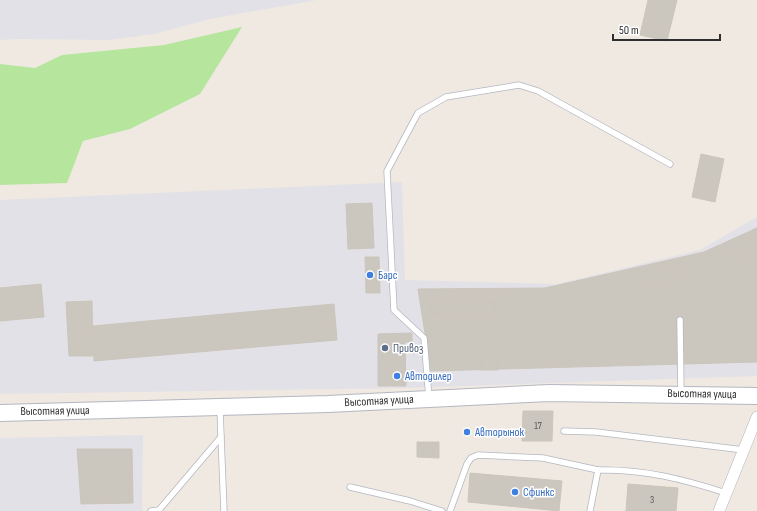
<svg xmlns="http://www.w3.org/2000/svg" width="757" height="511" font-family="'Sofia Sans Condensed',sans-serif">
<rect width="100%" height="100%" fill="#efe9e1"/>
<g fill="#e3e1e8">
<polygon points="0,0 317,0 210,19 154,34 109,40 16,39 0,40"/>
<polygon points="402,182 405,280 557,284 700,250 757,217 757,376 404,388 0,394 0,200"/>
<polygon points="143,435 142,511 0,511 0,438"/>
</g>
<polygon fill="#b6e59e" points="242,27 200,94 130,129 83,141 67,183 0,185 0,64 35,68 62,55 164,45"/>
<g fill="#cbc7bf" stroke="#cbc5ba">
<polygon points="648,0 677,0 667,41 640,35"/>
<polygon points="701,154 724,159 715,202 692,197"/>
<polygon points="372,203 374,248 348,249 346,204"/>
<polygon points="757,228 757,243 751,231"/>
<polygon points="757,228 757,362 431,371 418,289 545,288 704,252"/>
<polygon points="745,246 749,259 735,264 731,251"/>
<polygon points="365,257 379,257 380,293 366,293"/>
<polygon points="684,261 689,277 644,289 640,273"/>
<polygon points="41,284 44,317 0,321 0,288"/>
<polygon points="431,300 495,302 495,315 431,313"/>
<polygon points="92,301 93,356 69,356 66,302"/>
<polygon points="334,304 337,340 94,361 93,326"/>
<polygon points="412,333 412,342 405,342 406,386 378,386 378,334"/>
<rect x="481" y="357" width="16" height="13"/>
<polygon points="523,411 553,411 552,441 522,441"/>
<polygon points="417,442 439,442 439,458 417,457"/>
<polygon points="77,449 132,449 133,503 81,504"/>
<polygon points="470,473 562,481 559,511 468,502"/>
<polygon points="628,484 678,488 676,511 626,511"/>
</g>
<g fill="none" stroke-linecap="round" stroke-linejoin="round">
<defs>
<g id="lane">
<polyline points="680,320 681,393"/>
<polyline points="429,398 424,338 394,310 387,171 418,113 446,97 519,85 538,91 670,164"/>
<polyline points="564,431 596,432 744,450"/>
<polyline points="221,437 224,511"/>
<polyline points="350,487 410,501 442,511"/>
<polyline points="151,511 159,510 221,437 220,409"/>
<polyline points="450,511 467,464 471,458 478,455 543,458 598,470"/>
<path d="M590 511 598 470C643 469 683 479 726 493"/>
</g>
<polyline id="street" points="719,511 757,417"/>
<polyline id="secondary" points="0,413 328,404 549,393 757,396"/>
</defs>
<use href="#lane" stroke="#b4b7c1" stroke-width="7"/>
<use href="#street" stroke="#b4b7c1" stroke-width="12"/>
<use href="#secondary" stroke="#b4b7c1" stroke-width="18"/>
<use href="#lane" stroke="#fff" stroke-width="5.5"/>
<use href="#street" stroke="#fff" stroke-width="11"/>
<use href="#secondary" stroke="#fff" stroke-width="16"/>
</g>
<g fill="#3f7fe0" stroke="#fff" stroke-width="1.5">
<circle cx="370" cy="275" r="4"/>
<circle cx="397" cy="376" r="4"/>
<circle cx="467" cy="432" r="4"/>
<circle cx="515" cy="492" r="4"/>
</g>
<circle fill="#5c6f8a" stroke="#fff" stroke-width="1.5" cx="385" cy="348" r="4"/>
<g text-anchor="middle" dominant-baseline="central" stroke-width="3" stroke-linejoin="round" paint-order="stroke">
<g font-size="10" fill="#555452">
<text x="538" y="426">17</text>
<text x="652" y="500">3</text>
</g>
<g font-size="12" fill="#366cbe" stroke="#fff" text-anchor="start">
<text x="378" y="275">Барс</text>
<text x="405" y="376">Автодилер</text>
<text x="475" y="432">Авторынок</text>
<text x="523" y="492">Сфинкс</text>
</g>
<g font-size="12" fill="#4e5e75" stroke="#fff" text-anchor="start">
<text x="393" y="348">Привоз</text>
</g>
<g font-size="12" fill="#2e2e2e" stroke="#fff">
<text transform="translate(702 394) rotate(1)">Высотная улица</text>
<text transform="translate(379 401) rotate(-3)">Высотная улица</text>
<text transform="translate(55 411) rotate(-1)">Высотная улица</text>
</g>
</g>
<path d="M613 34v6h107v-6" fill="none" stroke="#2e2e2e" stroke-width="2"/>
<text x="619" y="34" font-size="12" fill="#2e2e2e" stroke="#ffffff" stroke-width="3" paint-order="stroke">50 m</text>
</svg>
